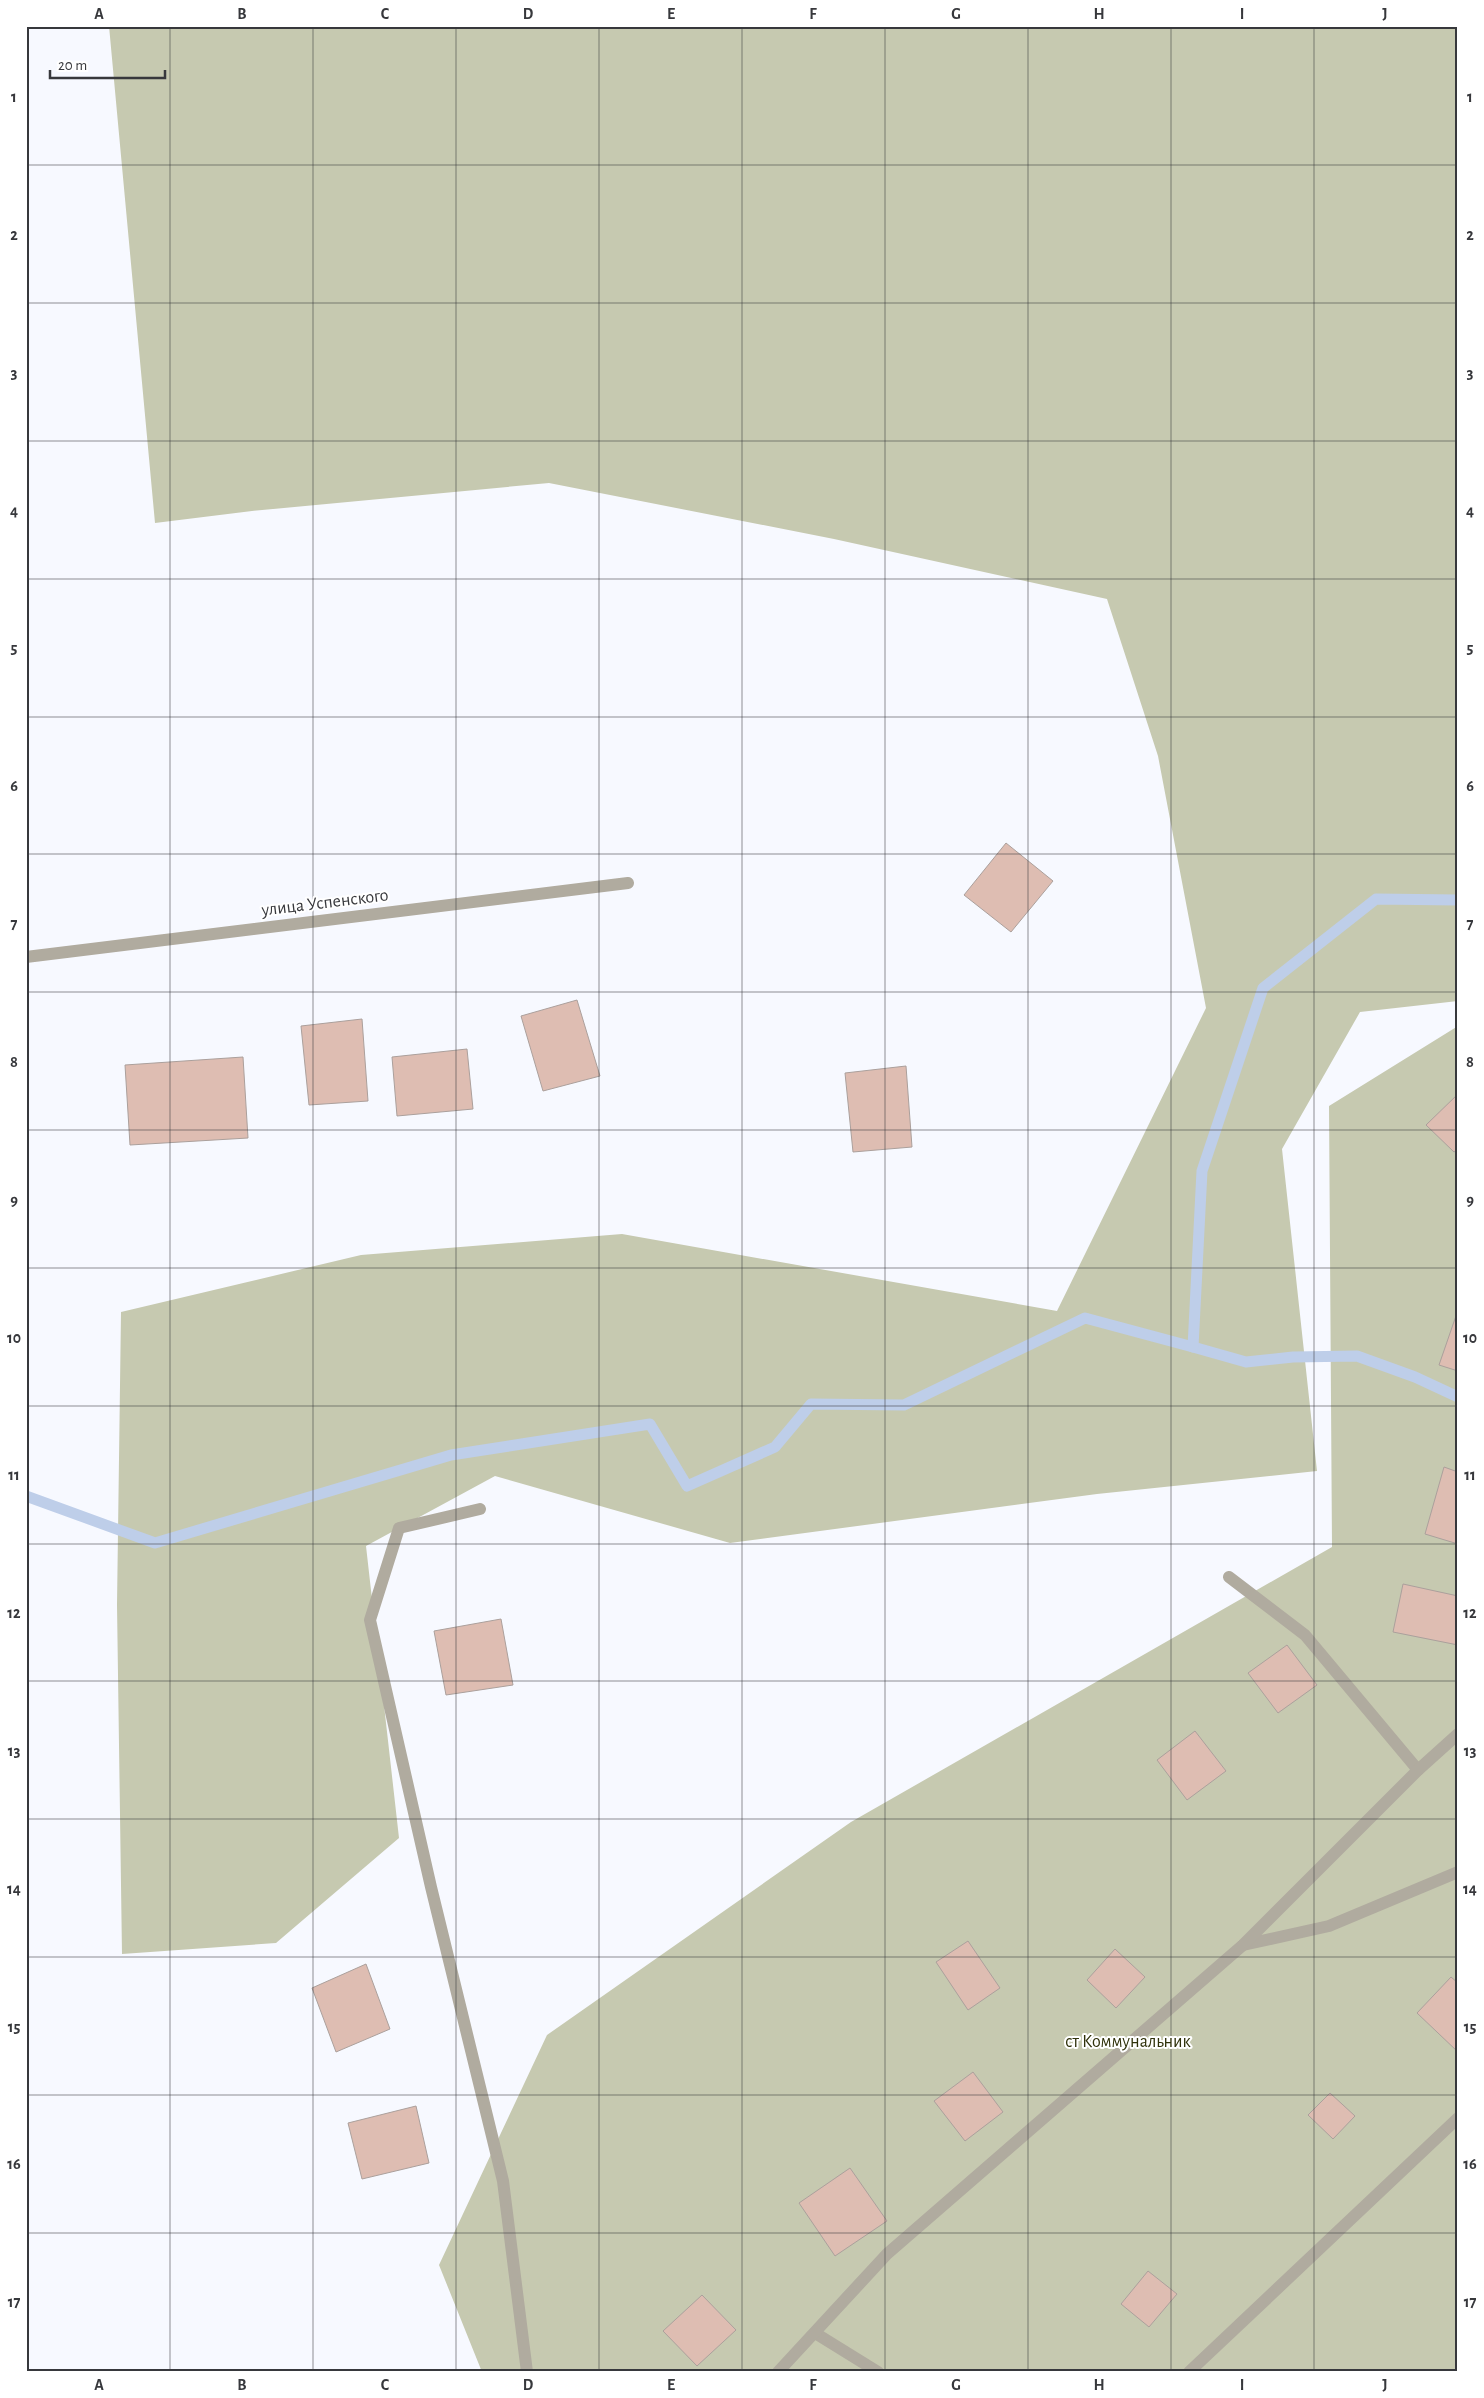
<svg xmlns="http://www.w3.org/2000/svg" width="1484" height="2398" font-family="'Alegreya Sans',sans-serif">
<rect width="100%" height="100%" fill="#f7f9ff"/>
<g fill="#c6c9b0">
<polygon points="109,26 1458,26 1458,1001 1360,1012 1282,1149 1317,1471 1097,1494 730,1543 495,1476 366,1546 399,1838 276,1943 122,1954 117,1605 121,1312 361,1255 622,1234 1057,1311 1206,1008 1158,756 1107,599 834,539 549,483 252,511 155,523"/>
<polygon points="1458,1026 1458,2372 482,2372 439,2265 547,2035 851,1822 1332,1547 1329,1106"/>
</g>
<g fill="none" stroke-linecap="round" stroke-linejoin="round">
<g stroke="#becee9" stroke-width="11">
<polyline points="1193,1347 1246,1362 1293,1357 1357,1356 1415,1377 1458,1397"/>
<polyline points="26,1496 155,1543 451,1455 650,1424 687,1486 775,1447 811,1404 904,1405 1085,1318 1193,1347 1202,1171 1263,988 1376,899 1458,900"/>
</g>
</g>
<g fill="#debdb2" stroke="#aba09c">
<polygon points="1006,843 1053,881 1011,932 964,895"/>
<polygon points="577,1000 600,1076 543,1091 521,1016"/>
<polygon points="362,1019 368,1101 309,1105 301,1026"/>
<polygon points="467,1049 473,1109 397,1116 392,1057"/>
<polygon points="243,1057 248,1138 130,1145 125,1065"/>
<polygon points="906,1066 912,1147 853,1152 845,1073"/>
<polygon points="1458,1094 1458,1149 1454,1152 1426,1125"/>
<polygon points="1458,1310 1458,1371 1439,1365"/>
<polygon points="1444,1467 1458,1472 1458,1544 1425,1534"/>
<polygon points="1403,1584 1458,1596 1458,1645 1393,1632"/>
<polygon points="501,1619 513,1685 446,1695 434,1631"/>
<polygon points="1287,1645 1317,1685 1278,1713 1248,1673"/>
<polygon points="1195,1731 1226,1771 1187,1800 1157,1760"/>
<polygon points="968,1941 1000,1988 968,2010 936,1962"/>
<polygon points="1115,1949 1145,1977 1116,2008 1087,1980"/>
<polygon points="366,1964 390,2029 336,2052 312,1988"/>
<polygon points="1451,1977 1458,1983 1458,2052 1417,2013"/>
<polygon points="973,2072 1003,2112 965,2141 934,2101"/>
<polygon points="1330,2093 1355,2116 1333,2139 1308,2115"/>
<polygon points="416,2106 429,2163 362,2179 348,2123"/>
<polygon points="850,2168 887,2221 835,2256 799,2203"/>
<polygon points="1148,2271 1177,2294 1149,2327 1121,2304"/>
<polygon points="702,2295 736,2330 697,2366 663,2331"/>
</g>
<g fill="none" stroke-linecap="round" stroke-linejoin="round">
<g stroke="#b0ab9f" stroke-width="12">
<polyline points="480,1509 399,1528 370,1620 431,1887 503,2181 527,2372"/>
<polyline points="1229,1577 1305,1635 1418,1770"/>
<polyline points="1243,1945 1329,1926 1458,1872"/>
<polyline points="1189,2372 1458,2118"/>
</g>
<g stroke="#b0ab9f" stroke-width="12">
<polyline points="26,957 628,883"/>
<polyline points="815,2333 878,2372"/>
<polyline points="778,2372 887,2254 1243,1945 1418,1770 1458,1734"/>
</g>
</g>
<path fill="none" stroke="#37383c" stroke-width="1" stroke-opacity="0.55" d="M170 26V2372M313 26V2372M456 26V2372M599 26V2372M742 26V2372M885 26V2372M1028 26V2372M1171 26V2372M1314 26V2372M26 165H1458M26 303H1458M26 441H1458M26 579H1458M26 717H1458M26 854H1458M26 992H1458M26 1130H1458M26 1268H1458M26 1406H1458M26 1544H1458M26 1681H1458M26 1819H1458M26 1957H1458M26 2095H1458M26 2233H1458"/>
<g text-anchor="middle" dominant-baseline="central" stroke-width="4" stroke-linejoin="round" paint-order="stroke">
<g font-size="18" fill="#37383c" stroke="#fff">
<text transform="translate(325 903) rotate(-7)">улица Успенского</text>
</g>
<g font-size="18" fill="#2f310a" stroke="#fff">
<text x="1128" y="2042">ст Коммунальник</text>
</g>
</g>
<rect width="1484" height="2398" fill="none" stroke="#ffffff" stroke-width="55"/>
<path d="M50 70v8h115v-8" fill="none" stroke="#37383c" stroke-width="2.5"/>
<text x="58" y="70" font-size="15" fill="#37383c" stroke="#ffffff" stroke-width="4" paint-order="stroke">20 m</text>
<rect x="28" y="28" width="1428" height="2342" fill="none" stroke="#37383c" stroke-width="2"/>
<g font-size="16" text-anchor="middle" font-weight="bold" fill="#37383c">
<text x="99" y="19">A</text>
<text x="242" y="19">B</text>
<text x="385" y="19">C</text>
<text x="528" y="19">D</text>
<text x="671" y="19">E</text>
<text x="813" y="19">F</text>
<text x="956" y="19">G</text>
<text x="1099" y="19">H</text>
<text x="1242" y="19">I</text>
<text x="1385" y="19">J</text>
<text x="14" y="102">1</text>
<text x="1470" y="102">1</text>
<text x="14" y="240">2</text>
<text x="1470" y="240">2</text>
<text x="14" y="378">3</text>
<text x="1470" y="378">3</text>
<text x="14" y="516">4</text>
<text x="1470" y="516">4</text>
<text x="14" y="653">5</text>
<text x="1470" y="653">5</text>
<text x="14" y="791">6</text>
<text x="1470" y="791">6</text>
<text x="14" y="929">7</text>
<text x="1470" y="929">7</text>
<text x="14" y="1067">8</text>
<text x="1470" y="1067">8</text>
<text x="14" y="1205">9</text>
<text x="1470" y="1205">9</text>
<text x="14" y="1343">10</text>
<text x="1470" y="1343">10</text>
<text x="14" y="1480">11</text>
<text x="1470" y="1480">11</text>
<text x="14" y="1618">12</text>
<text x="1470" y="1618">12</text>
<text x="14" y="1756">13</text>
<text x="1470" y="1756">13</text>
<text x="14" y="1894">14</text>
<text x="1470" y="1894">14</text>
<text x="14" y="2032">15</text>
<text x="1470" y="2032">15</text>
<text x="14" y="2169">16</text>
<text x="1470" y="2169">16</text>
<text x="14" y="2307">17</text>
<text x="1470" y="2307">17</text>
<text x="99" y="2390">A</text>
<text x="242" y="2390">B</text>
<text x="385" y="2390">C</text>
<text x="528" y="2390">D</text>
<text x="671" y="2390">E</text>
<text x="813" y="2390">F</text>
<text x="956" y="2390">G</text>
<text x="1099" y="2390">H</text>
<text x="1242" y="2390">I</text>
<text x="1385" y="2390">J</text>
</g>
</svg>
